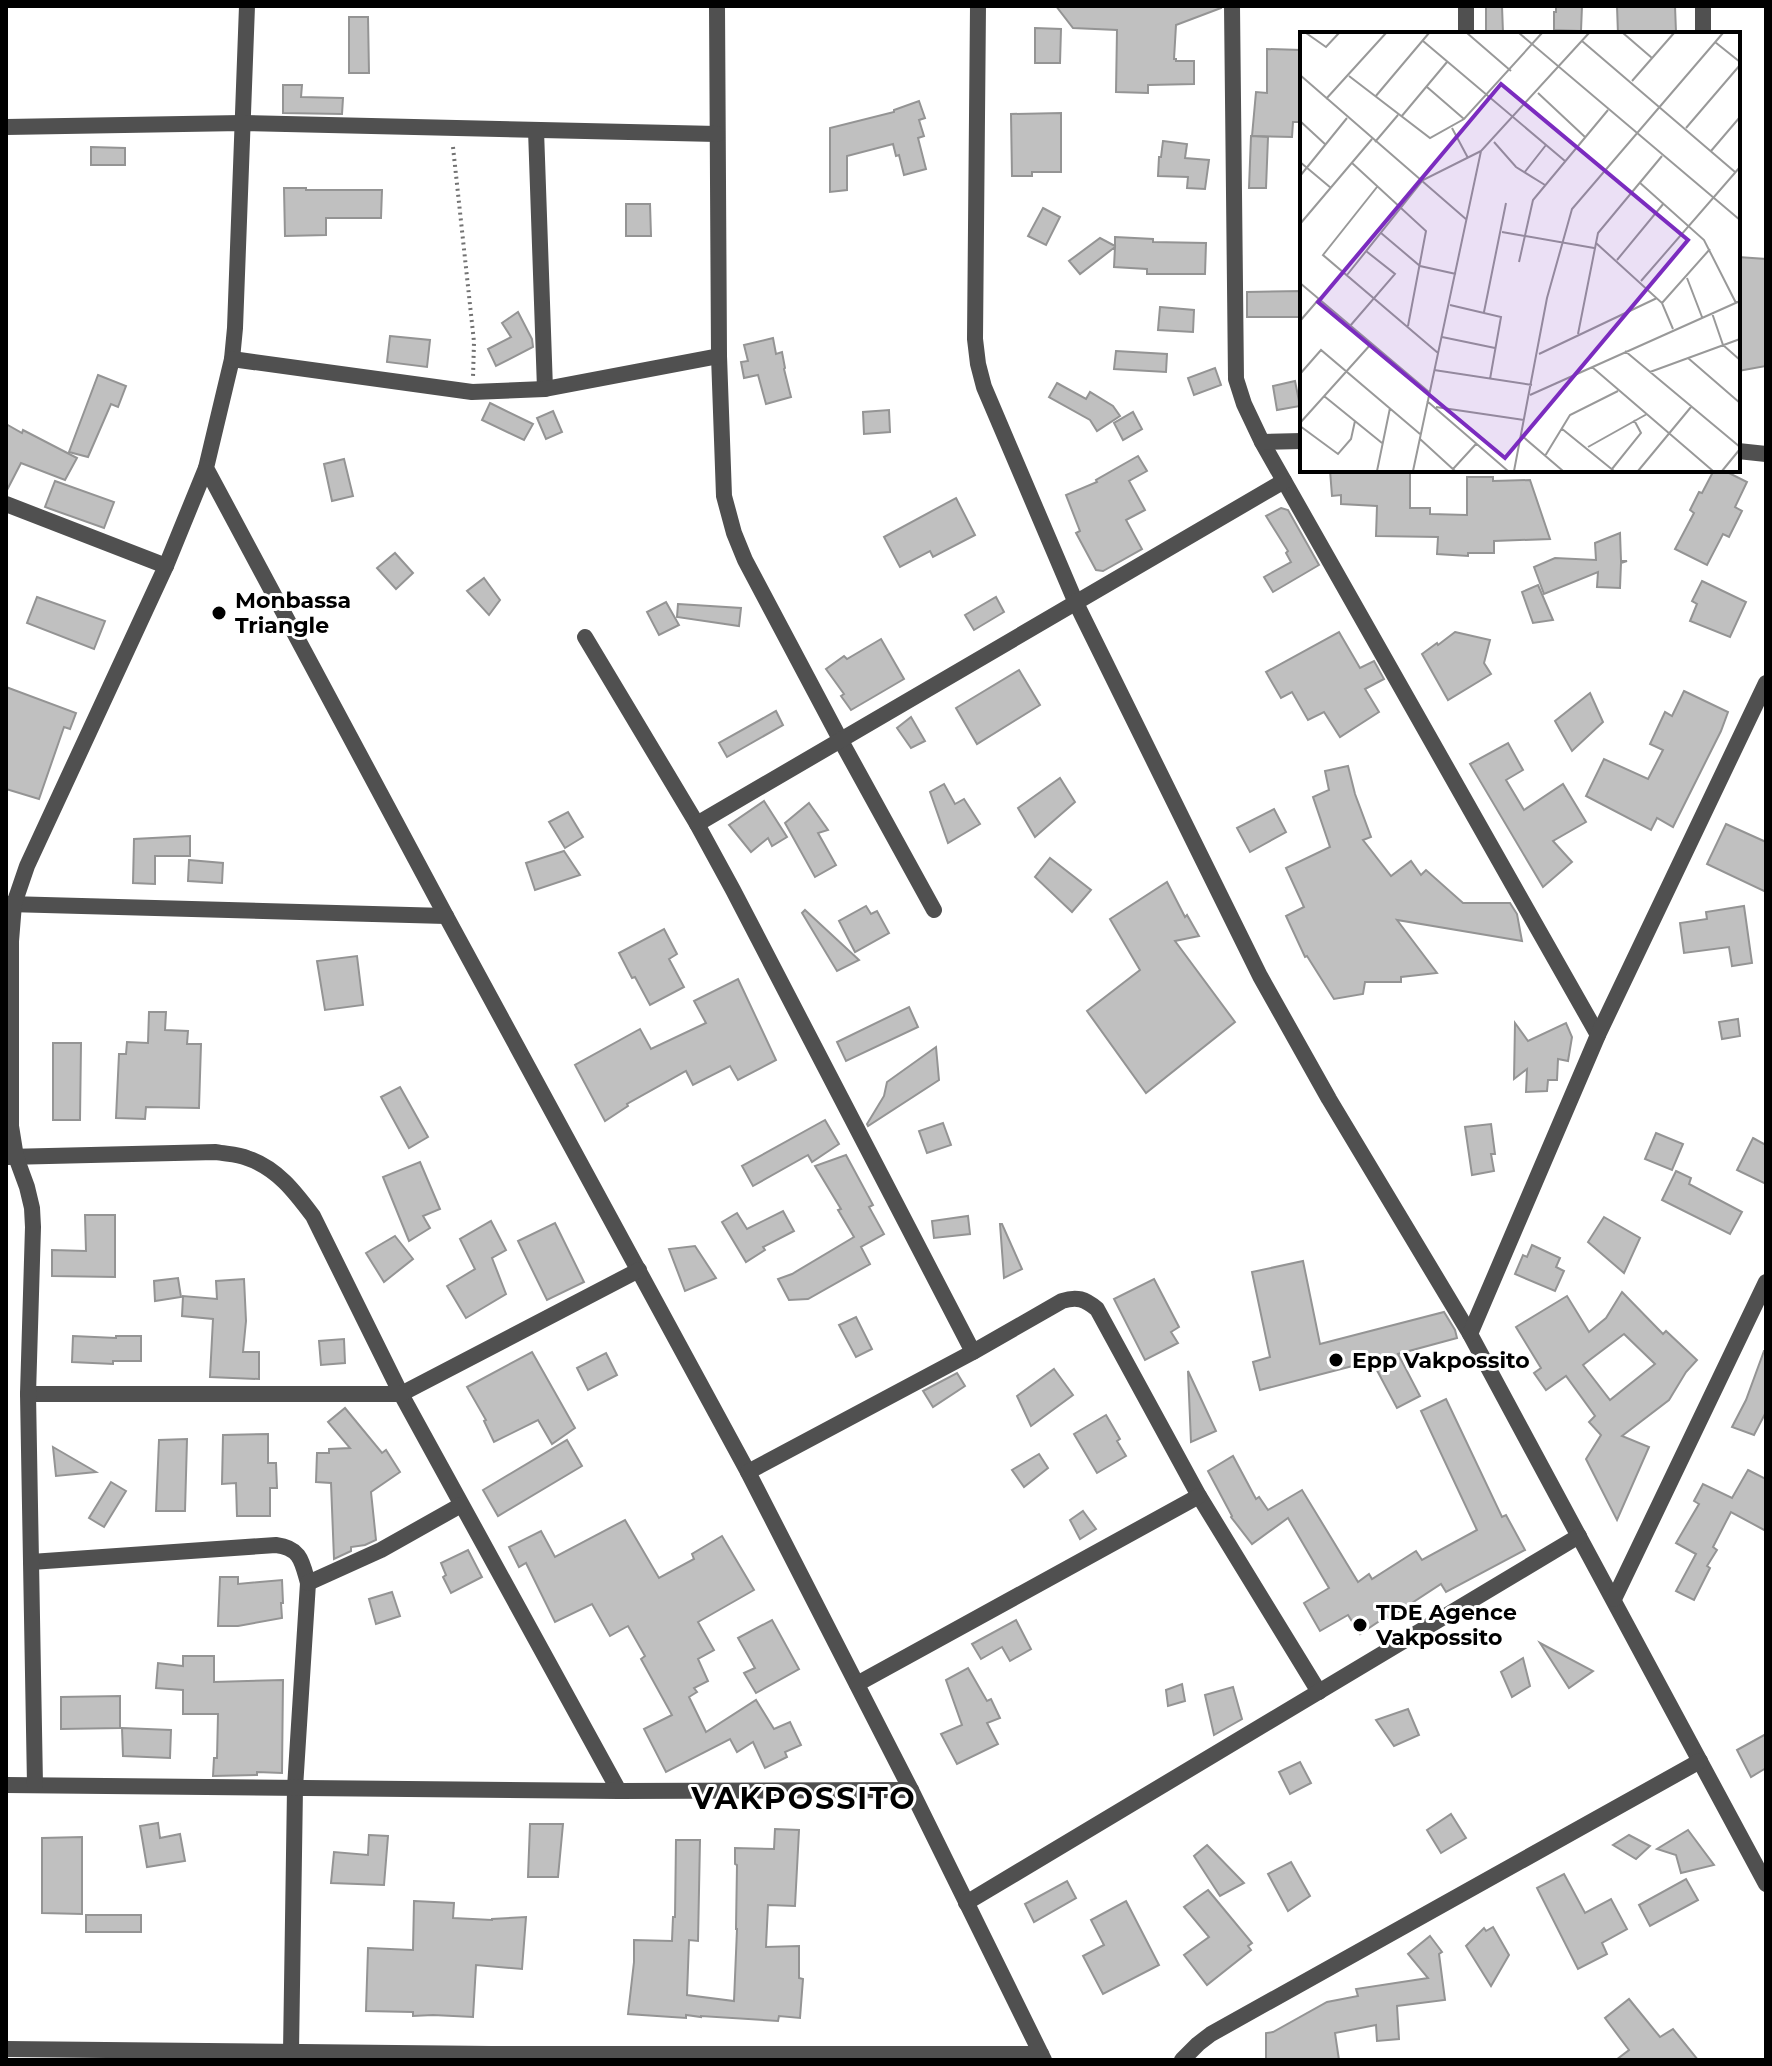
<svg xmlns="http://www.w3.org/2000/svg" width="1772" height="2066" font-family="Montserrat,sans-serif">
<rect width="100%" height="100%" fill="#fff"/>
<g fill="#c0c0c0" stroke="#949494" stroke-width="2" fill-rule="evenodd">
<polygon points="1056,6 1221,6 1221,8 1176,25 1174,59 1176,59 1176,61 1194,61 1194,84 1148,85 1148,93 1116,92 1117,30 1073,28"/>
<polygon points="1486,6 1502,6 1503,33 1486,33"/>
<polygon points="1556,6 1582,6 1581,31 1554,30 1554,12 1556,12"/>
<polygon points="1617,6 1675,6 1676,32 1618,34"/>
<polygon points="349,17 368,17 369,73 349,73"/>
<polygon points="1035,28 1061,29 1060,63 1035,63"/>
<polygon points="1267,49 1301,50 1299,122 1293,122 1292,137 1252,136 1256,92 1267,93"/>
<polygon points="283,85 302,85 301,97 343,98 342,114 283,113"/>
<polygon points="919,101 925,118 919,120 924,136 918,138 926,169 904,175 899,155 896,156 893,144 847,156 847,190 830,192 830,128 894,112 894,110"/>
<polygon points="1061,113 1061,172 1032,172 1032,176 1012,176 1011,114"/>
<polygon points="1251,136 1268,137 1266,188 1249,188"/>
<polygon points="1163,141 1187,144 1185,158 1209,160 1205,189 1187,188 1188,177 1158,176 1159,157 1161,157"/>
<polygon points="91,147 125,148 125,165 91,165"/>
<polygon points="284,188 306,188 306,190 382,190 381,218 326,218 326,235 285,236"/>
<polygon points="626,204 650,204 651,236 626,236"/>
<polygon points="1043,208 1060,217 1046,245 1028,236"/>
<polygon points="1115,237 1153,239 1153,242 1206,243 1205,274 1147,274 1147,269 1114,267 1115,247 1080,274 1069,261 1100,238 1115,246"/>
<polygon points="1738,257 1766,259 1766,366 1738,371"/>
<polygon points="1302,291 1302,317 1247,317 1247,292"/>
<polygon points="1160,307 1194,310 1193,332 1158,330"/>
<polygon points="518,312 532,339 533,347 496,366 488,349 511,337 502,323"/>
<polygon points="390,336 430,340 427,367 387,362"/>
<polygon points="773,338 776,354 782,352 785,368 784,369 791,397 766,404 758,375 744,378 741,362 748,361 744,345"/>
<polygon points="1116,351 1167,354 1166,372 1114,369"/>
<polygon points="1215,368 1221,385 1194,395 1188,378"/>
<polygon points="98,375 126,386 118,407 111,404 88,457 69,452"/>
<polygon points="1295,381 1300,406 1277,410 1273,386"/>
<polygon points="1057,383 1086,399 1090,392 1113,406 1120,416 1097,431 1090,420 1049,397"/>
<polygon points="490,403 533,424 524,440 482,420"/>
<polygon points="889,410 890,432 864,434 863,412"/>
<polygon points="553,411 562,432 546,439 537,418"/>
<polygon points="1133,412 1142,429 1123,440 1114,423"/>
<polygon points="6,424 22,433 23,430 77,458 65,480 21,463 6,492"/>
<polygon points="1138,456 1147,471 1129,481 1145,510 1126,520 1142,549 1103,571 1096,570 1076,533 1080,531 1066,495 1097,482 1096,480"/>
<polygon points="344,459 353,496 332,501 324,464"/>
<polygon points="1330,470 1410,470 1410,508 1430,508 1430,514 1467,515 1467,477 1493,477 1493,481 1530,480 1550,539 1494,541 1494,553 1468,553 1468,556 1437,554 1438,537 1376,536 1377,506 1341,504 1341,495 1332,496"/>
<polygon points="1714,470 1723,470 1747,482 1735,507 1742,511 1729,537 1723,534 1707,565 1675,549 1694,513 1690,510 1699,492 1702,493"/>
<polygon points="55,481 114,502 104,528 45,507"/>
<polygon points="956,498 975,535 933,557 930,551 900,567 884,537"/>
<polygon points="1281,508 1288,510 1319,565 1273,592 1264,577 1291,562 1286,553 1288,551 1266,516"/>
<polygon points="1620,533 1621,561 1627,561 1621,563 1620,588 1597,587 1598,572 1544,594 1534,567 1555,558 1596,560 1595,543"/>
<polygon points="395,553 413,573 396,589 377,568"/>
<polygon points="484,578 500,600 489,615 467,591"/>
<polygon points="1702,581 1746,602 1730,637 1690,621 1697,604 1692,601"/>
<polygon points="1538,585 1553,620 1533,623 1522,592"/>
<polygon points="37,597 105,621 94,649 27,623"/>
<polygon points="996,597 1004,612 974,630 965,615"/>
<polygon points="666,602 679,625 659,635 647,612"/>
<polygon points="678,604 741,608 739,626 677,617"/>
<polygon points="1339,632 1360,668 1374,661 1384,679 1365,689 1379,712 1340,737 1324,712 1308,720 1292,692 1281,698 1266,672"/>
<polygon points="1455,632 1490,640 1484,663 1491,674 1448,700 1422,654 1437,643 1438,645"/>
<polygon points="881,639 904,679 851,710 841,696 844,694 826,669 844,656 847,659"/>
<polygon points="1019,670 1040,705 977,744 956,708"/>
<polygon points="6,687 76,713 70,729 64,727 39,799 6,789"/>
<polygon points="1684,691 1728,712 1721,731 1673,827 1657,818 1651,830 1586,796 1604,759 1648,779 1663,750 1650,744 1665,712 1672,716"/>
<polygon points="1590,693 1603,722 1572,751 1555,721"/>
<polygon points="776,711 783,725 727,757 719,743"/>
<polygon points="911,717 925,741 911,748 897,728"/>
<polygon points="1508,743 1523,770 1506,780 1524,810 1563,784 1586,822 1553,841 1572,862 1543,887 1470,764"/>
<polygon points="1348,766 1355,794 1371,837 1363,840 1391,876 1411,861 1421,875 1426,870 1463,903 1510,903 1517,914 1522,941 1397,920 1437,973 1401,977 1401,982 1365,982 1363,994 1334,999 1307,956 1305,957 1286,916 1304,907 1286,868 1330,847 1313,797 1329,790 1325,771"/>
<polygon points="1060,778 1075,802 1035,837 1018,808"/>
<polygon points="944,784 955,804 964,799 980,824 948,843 930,792"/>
<polygon points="764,801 787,837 772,846 768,838 751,852 729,825"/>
<polygon points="809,803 828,830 818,833 836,865 815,877 785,823"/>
<polygon points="1274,809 1286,832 1250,852 1237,828"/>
<polygon points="568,812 583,837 565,848 549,822"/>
<polygon points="1726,824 1766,842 1766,892 1707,864"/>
<polygon points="190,836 190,856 155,856 155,884 133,883 134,839"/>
<polygon points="564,851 580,875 535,890 526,863"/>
<polygon points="1050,858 1091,890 1072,912 1035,877"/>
<polygon points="189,860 223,863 222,883 188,881"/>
<polygon points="1167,882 1185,917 1187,915 1199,936 1175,941 1235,1022 1146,1093 1087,1011 1140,970 1110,919"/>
<polygon points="866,906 871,914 877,911 889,933 855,952 839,921"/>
<polygon points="1744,906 1752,963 1732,966 1729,947 1684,953 1680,923 1707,919 1706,912"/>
<polygon points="805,910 859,960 837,971 802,913"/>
<polygon points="664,929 677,954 669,959 684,987 650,1005 635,977 632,978 619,953"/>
<polygon points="357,956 363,1005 325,1010 317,961"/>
<polygon points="738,979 776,1060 738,1080 730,1066 693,1085 686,1071 627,1104 628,1106 605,1121 575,1065 640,1029 651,1049 706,1023 694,1001"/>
<polygon points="909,1007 918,1027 846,1061 837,1042"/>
<polygon points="149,1012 166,1012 165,1030 188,1031 187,1044 201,1044 199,1108 146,1107 145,1119 116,1118 119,1054 126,1054 127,1042 148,1043"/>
<polygon points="1738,1019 1740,1036 1722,1039 1719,1022"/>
<polygon points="1515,1023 1528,1041 1566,1023 1572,1037 1568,1061 1558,1059 1557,1080 1548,1080 1547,1091 1526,1092 1527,1069 1514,1079"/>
<polygon points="53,1043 81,1043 80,1120 53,1120"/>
<polygon points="936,1047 939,1080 868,1126 867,1124 884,1096 887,1082"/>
<polygon points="400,1087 428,1137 409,1148 381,1097"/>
<polygon points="825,1120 839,1144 812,1162 808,1155 753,1186 742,1166"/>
<polygon points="943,1123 951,1145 927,1153 919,1131"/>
<polygon points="1491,1124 1495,1154 1491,1154 1494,1171 1472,1175 1465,1127"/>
<polygon points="1656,1133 1683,1144 1672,1170 1645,1159"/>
<polygon points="1753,1138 1766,1145 1766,1184 1737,1170"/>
<polygon points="846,1155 873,1205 869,1207 884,1234 861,1247 870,1264 808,1299 789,1300 778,1279 792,1274 854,1237 838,1210 841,1209 815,1166"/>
<polygon points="420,1162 440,1209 423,1216 430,1228 409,1241 383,1177"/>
<polygon points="1676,1171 1691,1178 1689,1184 1742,1212 1730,1234 1662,1200"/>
<polygon points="783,1211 794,1231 763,1247 765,1250 746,1262 722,1222 737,1213 747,1229"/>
<polygon points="85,1215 115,1215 115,1277 52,1276 52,1250 86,1251"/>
<polygon points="968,1216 970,1234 934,1238 932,1221"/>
<polygon points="1604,1217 1640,1238 1624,1273 1588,1242"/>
<polygon points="491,1221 506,1250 492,1258 506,1294 466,1318 447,1286 475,1269 460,1239"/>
<polygon points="555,1223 584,1282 547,1300 518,1241"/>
<polygon points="1000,1224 1002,1224 1022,1269 1004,1278"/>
<polygon points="395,1236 413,1259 384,1282 366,1253"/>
<polygon points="1532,1245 1560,1258 1556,1267 1564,1271 1555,1291 1515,1274 1523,1255 1527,1257"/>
<polygon points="695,1246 716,1278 685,1291 669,1249"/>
<polygon points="1303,1261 1320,1344 1444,1312 1455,1330 1457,1338 1398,1354 1420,1396 1397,1408 1372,1361 1260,1390 1253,1362 1270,1357 1252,1272"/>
<polygon points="178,1278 181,1297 155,1301 154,1281"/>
<polygon points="244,1279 246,1321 243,1352 259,1352 259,1379 210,1377 213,1319 182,1316 183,1296 217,1299 216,1281"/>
<polygon points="1154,1279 1179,1327 1171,1332 1178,1343 1145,1360 1114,1299"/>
<path d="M1622 1292 1663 1334 1666 1331 1697 1360 1686 1372 1669 1400 1622 1436 1649 1447 1617 1520 1586 1459 1601 1435 1589 1422 1595 1416 1566 1376 1546 1390 1534 1373 1541 1368 1516 1327 1567 1296 1589 1332 1606 1318ZM1624 1334 1655 1364 1610 1400 1583 1365Z"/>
<polygon points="856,1317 872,1349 856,1357 839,1325"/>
<polygon points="73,1336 116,1338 116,1336 141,1336 141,1361 113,1361 113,1364 72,1362"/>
<polygon points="344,1339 345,1363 321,1365 319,1341"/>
<polygon points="1764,1351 1766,1351 1766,1412 1754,1435 1732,1427 1746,1400"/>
<polygon points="532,1352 575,1428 552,1444 538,1420 494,1442 484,1421 486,1420 467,1387"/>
<polygon points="606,1353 617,1375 588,1390 577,1368"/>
<polygon points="1054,1369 1073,1395 1031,1426 1017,1396"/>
<polygon points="1188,1371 1216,1431 1191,1442"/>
<polygon points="957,1373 965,1386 933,1407 923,1391"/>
<polygon points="1446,1399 1502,1517 1506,1515 1525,1550 1446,1592 1441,1584 1389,1618 1387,1616 1360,1634 1348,1615 1320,1631 1304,1603 1329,1588 1288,1518 1252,1544 1231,1517 1232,1516 1208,1471 1233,1456 1256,1499 1259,1497 1268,1510 1302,1490 1358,1582 1369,1574 1372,1579 1416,1551 1422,1560 1477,1530 1421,1411"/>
<polygon points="345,1408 382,1453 386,1450 400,1472 371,1492 376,1540 365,1545 351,1547 351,1551 334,1559 331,1483 316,1482 317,1453 329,1453 329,1449 350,1448 328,1422"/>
<polygon points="1106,1415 1120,1439 1117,1441 1126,1456 1097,1473 1074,1434"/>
<polygon points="268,1434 268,1463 276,1463 277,1488 270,1488 270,1516 237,1516 236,1483 222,1484 223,1435"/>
<polygon points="187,1439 185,1511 156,1511 159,1440"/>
<polygon points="567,1440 582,1466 498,1516 483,1490"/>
<polygon points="53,1447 96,1472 56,1476"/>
<polygon points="1039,1454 1048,1468 1024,1487 1012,1470"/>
<polygon points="1748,1470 1766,1479 1766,1531 1731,1512 1713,1547 1717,1550 1707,1566 1710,1568 1694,1600 1676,1591 1696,1554 1676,1543 1699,1504 1694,1501 1703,1484 1732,1498"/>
<polygon points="111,1482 126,1491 104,1527 89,1518"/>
<polygon points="1083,1511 1096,1529 1080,1539 1070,1520"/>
<polygon points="625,1520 659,1578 694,1559 692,1554 722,1536 754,1590 698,1622 714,1650 698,1659 708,1681 694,1688 697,1692 689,1697 706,1732 756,1700 774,1729 790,1722 801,1745 785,1752 787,1757 765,1768 753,1742 737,1752 730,1739 666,1772 644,1729 672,1715 641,1659 645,1656 628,1626 610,1636 592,1604 555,1622 526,1563 519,1567 509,1547 541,1531 555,1557"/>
<polygon points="468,1550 482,1577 451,1593 443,1577 446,1575 441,1563"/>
<polygon points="220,1577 238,1577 238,1584 282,1580 283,1603 281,1603 282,1618 238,1626 218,1626"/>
<polygon points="392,1592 400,1616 376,1624 369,1599"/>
<polygon points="772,1620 799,1669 756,1693 744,1673 755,1668 738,1638"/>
<polygon points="1016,1620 1031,1649 1010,1661 1002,1647 981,1659 972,1644"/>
<polygon points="1540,1643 1593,1671 1569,1688"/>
<polygon points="183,1656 214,1656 214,1682 283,1680 282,1773 257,1772 257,1775 213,1776 214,1758 217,1758 218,1714 183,1714 183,1690 156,1688 158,1663 183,1666"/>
<polygon points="1523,1658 1530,1686 1512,1697 1501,1672"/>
<polygon points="968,1668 987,1701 991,1699 1000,1718 987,1723 998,1744 957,1764 941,1734 962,1725 946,1680"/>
<polygon points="1182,1684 1185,1701 1168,1706 1166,1690"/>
<polygon points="1233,1687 1242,1719 1214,1735 1205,1695"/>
<polygon points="120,1696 120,1728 61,1729 61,1697"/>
<polygon points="1408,1709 1419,1735 1394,1746 1376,1720"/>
<polygon points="122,1728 171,1730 170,1758 123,1756"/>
<polygon points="1766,1734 1766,1768 1751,1777 1737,1750"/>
<polygon points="1300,1762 1311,1783 1290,1794 1279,1772"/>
<polygon points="1451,1814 1466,1838 1441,1853 1427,1830"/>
<polygon points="158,1823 160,1838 180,1834 185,1861 147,1867 140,1826"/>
<polygon points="530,1824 563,1824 558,1877 528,1877"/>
<polygon points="775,1829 799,1830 795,1906 768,1905 766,1947 799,1946 799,1978 803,1979 800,2018 779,2016 778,2021 701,2016 701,2017 686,2015 686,2018 628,2014 634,1962 634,1940 672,1941 673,1917 675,1917 676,1840 700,1840 698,1941 689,1940 687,1995 734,2001 737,1929 736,1929 737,1865 735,1864 735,1848 774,1849"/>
<polygon points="1688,1830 1714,1865 1681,1873 1676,1855 1657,1849"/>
<polygon points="369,1835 388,1836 384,1885 331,1883 334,1852 368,1855"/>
<polygon points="1629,1835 1650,1846 1636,1859 1613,1845"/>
<polygon points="82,1837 82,1914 42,1913 42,1838"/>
<polygon points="1207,1845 1244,1883 1220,1896 1194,1856"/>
<polygon points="1291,1862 1310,1896 1288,1911 1268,1874"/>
<polygon points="1564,1874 1585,1913 1611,1899 1627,1929 1602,1943 1607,1954 1578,1969 1537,1888"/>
<polygon points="1686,1879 1698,1900 1650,1926 1639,1905"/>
<polygon points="1067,1881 1076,1898 1034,1922 1025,1904"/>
<polygon points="1208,1890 1252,1943 1248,1946 1251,1950 1207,1985 1184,1955 1209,1937 1184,1907"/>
<polygon points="414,1901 454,1903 453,1918 492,1920 492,1919 526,1917 522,1969 476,1965 473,2017 433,2015 413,2016 413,2012 366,2011 368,1948 413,1950"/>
<polygon points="1126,1901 1159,1965 1103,1994 1083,1956 1104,1945 1091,1920"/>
<rect x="86" y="1915" width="55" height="17"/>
<polygon points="1493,1927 1509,1955 1491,1986 1466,1946 1484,1928 1486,1931"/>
<polygon points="1430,1936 1442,1952 1439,1954 1445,2000 1397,2006 1399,2039 1377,2041 1376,2025 1335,2033 1339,2060 1266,2060 1266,2033 1273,2032 1327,2002 1358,1996 1356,1989 1428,1978 1408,1954"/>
<polygon points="1629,1999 1660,2037 1673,2029 1698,2060 1616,2060 1629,2050 1605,2018"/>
</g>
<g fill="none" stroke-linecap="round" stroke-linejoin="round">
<polyline stroke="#727272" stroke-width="4" stroke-dasharray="2 4" stroke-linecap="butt" points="453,147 474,342 473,377"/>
<g stroke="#505050" stroke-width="16">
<polyline points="247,6 235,328 232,359 206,468 446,916 748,1472 911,1790 1044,2060"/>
<polyline points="717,6 719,356 724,496 734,533 745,560 841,741 934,910"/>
<polyline points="978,6 975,339 978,364 984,387 1076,603 1260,976 1329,1099 1470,1334 1766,1884"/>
<polyline points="1232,6 1236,379 1244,404 1262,442 1598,1035"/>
<polyline points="1466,6 1466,34"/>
<polyline points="1703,34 1703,6"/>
<polyline points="6,127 242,123 717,134"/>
<polyline points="536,130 545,389"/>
<polyline points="232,359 472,392 545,389 719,356"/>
<polyline points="1262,442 1302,441"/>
<polyline points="1738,451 1766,454"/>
<polyline points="6,504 166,566"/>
<polyline points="585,637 697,824 733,890 973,1352"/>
<polyline points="697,824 1284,481"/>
<polyline points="8,904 446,916"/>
<path d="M7 1157 216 1152C226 1154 238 1154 247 1158 277 1168 295 1192 313 1216L401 1394 619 1791"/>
<polyline points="1470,1334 1598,1035 1766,683"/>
<polyline points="28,1394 401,1394 639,1270"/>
<path d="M748 1472 973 1352 1062 1301C1077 1296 1085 1299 1097 1309L1199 1496 1319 1692"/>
<path d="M31 1562 276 1545C301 1548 302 1562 308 1583L295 1788 291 2052"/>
<polyline points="308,1583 381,1550 461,1505"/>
<polyline points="1614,1599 1766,1282"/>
<polyline points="857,1684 1199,1496"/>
<polyline points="6,1785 619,1791 911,1790"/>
<polyline points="35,1785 28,1394 33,1227 32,1208 27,1187 16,1157 11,1126 11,941 14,904 27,866 166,566 206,468"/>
<polyline points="966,1903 1579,1536"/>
<polyline points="6,2049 491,2054 1041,2054"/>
<polyline points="1182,2060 1198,2044 1211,2034 1700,1761"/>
</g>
</g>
<g fill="#000" stroke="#fff" stroke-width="3">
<circle cx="219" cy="613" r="8"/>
<circle cx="1336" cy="1360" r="8"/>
<circle cx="1360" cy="1625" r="8"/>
</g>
<g text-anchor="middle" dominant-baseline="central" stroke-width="6" stroke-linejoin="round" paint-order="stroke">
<g font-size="22" font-weight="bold" fill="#000" stroke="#fff" text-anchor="start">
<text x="235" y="600">Monbassa<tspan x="235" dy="25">Triangle</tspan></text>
<text x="1352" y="1360">Epp Vakpossito</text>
<text x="1376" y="1612">TDE Agence<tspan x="1376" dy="25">Vakpossito</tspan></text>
</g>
<g font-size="30" font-weight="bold" letter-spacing="2" fill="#000" stroke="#fff">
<text x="804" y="1798">VAKPOSSITO</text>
</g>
</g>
<g transform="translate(1300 32)">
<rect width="440" height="440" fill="#fff"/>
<path fill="none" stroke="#999" stroke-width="2" d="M6 1 26 15 39 1M167 1 211 39M219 1 440 188M323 1 352 26M123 9 265 129M282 9 435 140M415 10 440 30M0 43 167 188M49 44 130 106 164 87 242 1M332 49 374 1M127 55 164 87M238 61 285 105M75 65 129 1M26 67 86 1M101 85 147 30M0 89 26 113M152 96 168 126M386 96 440 33M75 110 98 83M194 110 216 135 245 153M411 119 440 85M0 130 31 156M52 131 126 199 108 294M224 141 246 113M0 144 47 86M339 150 404 208 436 271M77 155 23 223 138 321M0 192 72 107M202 200 294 216M81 201 120 234 156 242M296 211 362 271 373 297M317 228 364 171M219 230 233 168 308 78M47 243 123 148 181 119M387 246 402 285M341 249 440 135M0 251 129 360M362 271 410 217M150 273 201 285 190 347M184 280 206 171M412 281 423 313 440 328M0 289 19 267M50 294 95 242 66 219M278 302 298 201 362 124M142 305 195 316M325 319 440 415M239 322 357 266M388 326 440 371M292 335 413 439M134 338 232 353M350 340 440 307M0 342 21 318 120 402M230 363 440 269M24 364 82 411M127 369 208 439M136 375 224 388M0 391 71 312M0 394 38 422 51 407 55 389M261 396 314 439M221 403 263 439M120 407 155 439M288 415 347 382M245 424 270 383 318 359M153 437 176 412M312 437 341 401 334 388M77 439 90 376M113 439 181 119 289 1M214 439 247 266 272 177 423 1M338 439 391 375M422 439 440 417"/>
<path fill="#7b2cbf" fill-opacity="0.15" stroke="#7b2cbf" stroke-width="4" d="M201 52 388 208 205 426 18 270Z"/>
<rect width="440" height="440" fill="none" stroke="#000" stroke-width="4"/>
</g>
<rect width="1772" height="2066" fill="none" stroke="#000000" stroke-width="16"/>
</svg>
